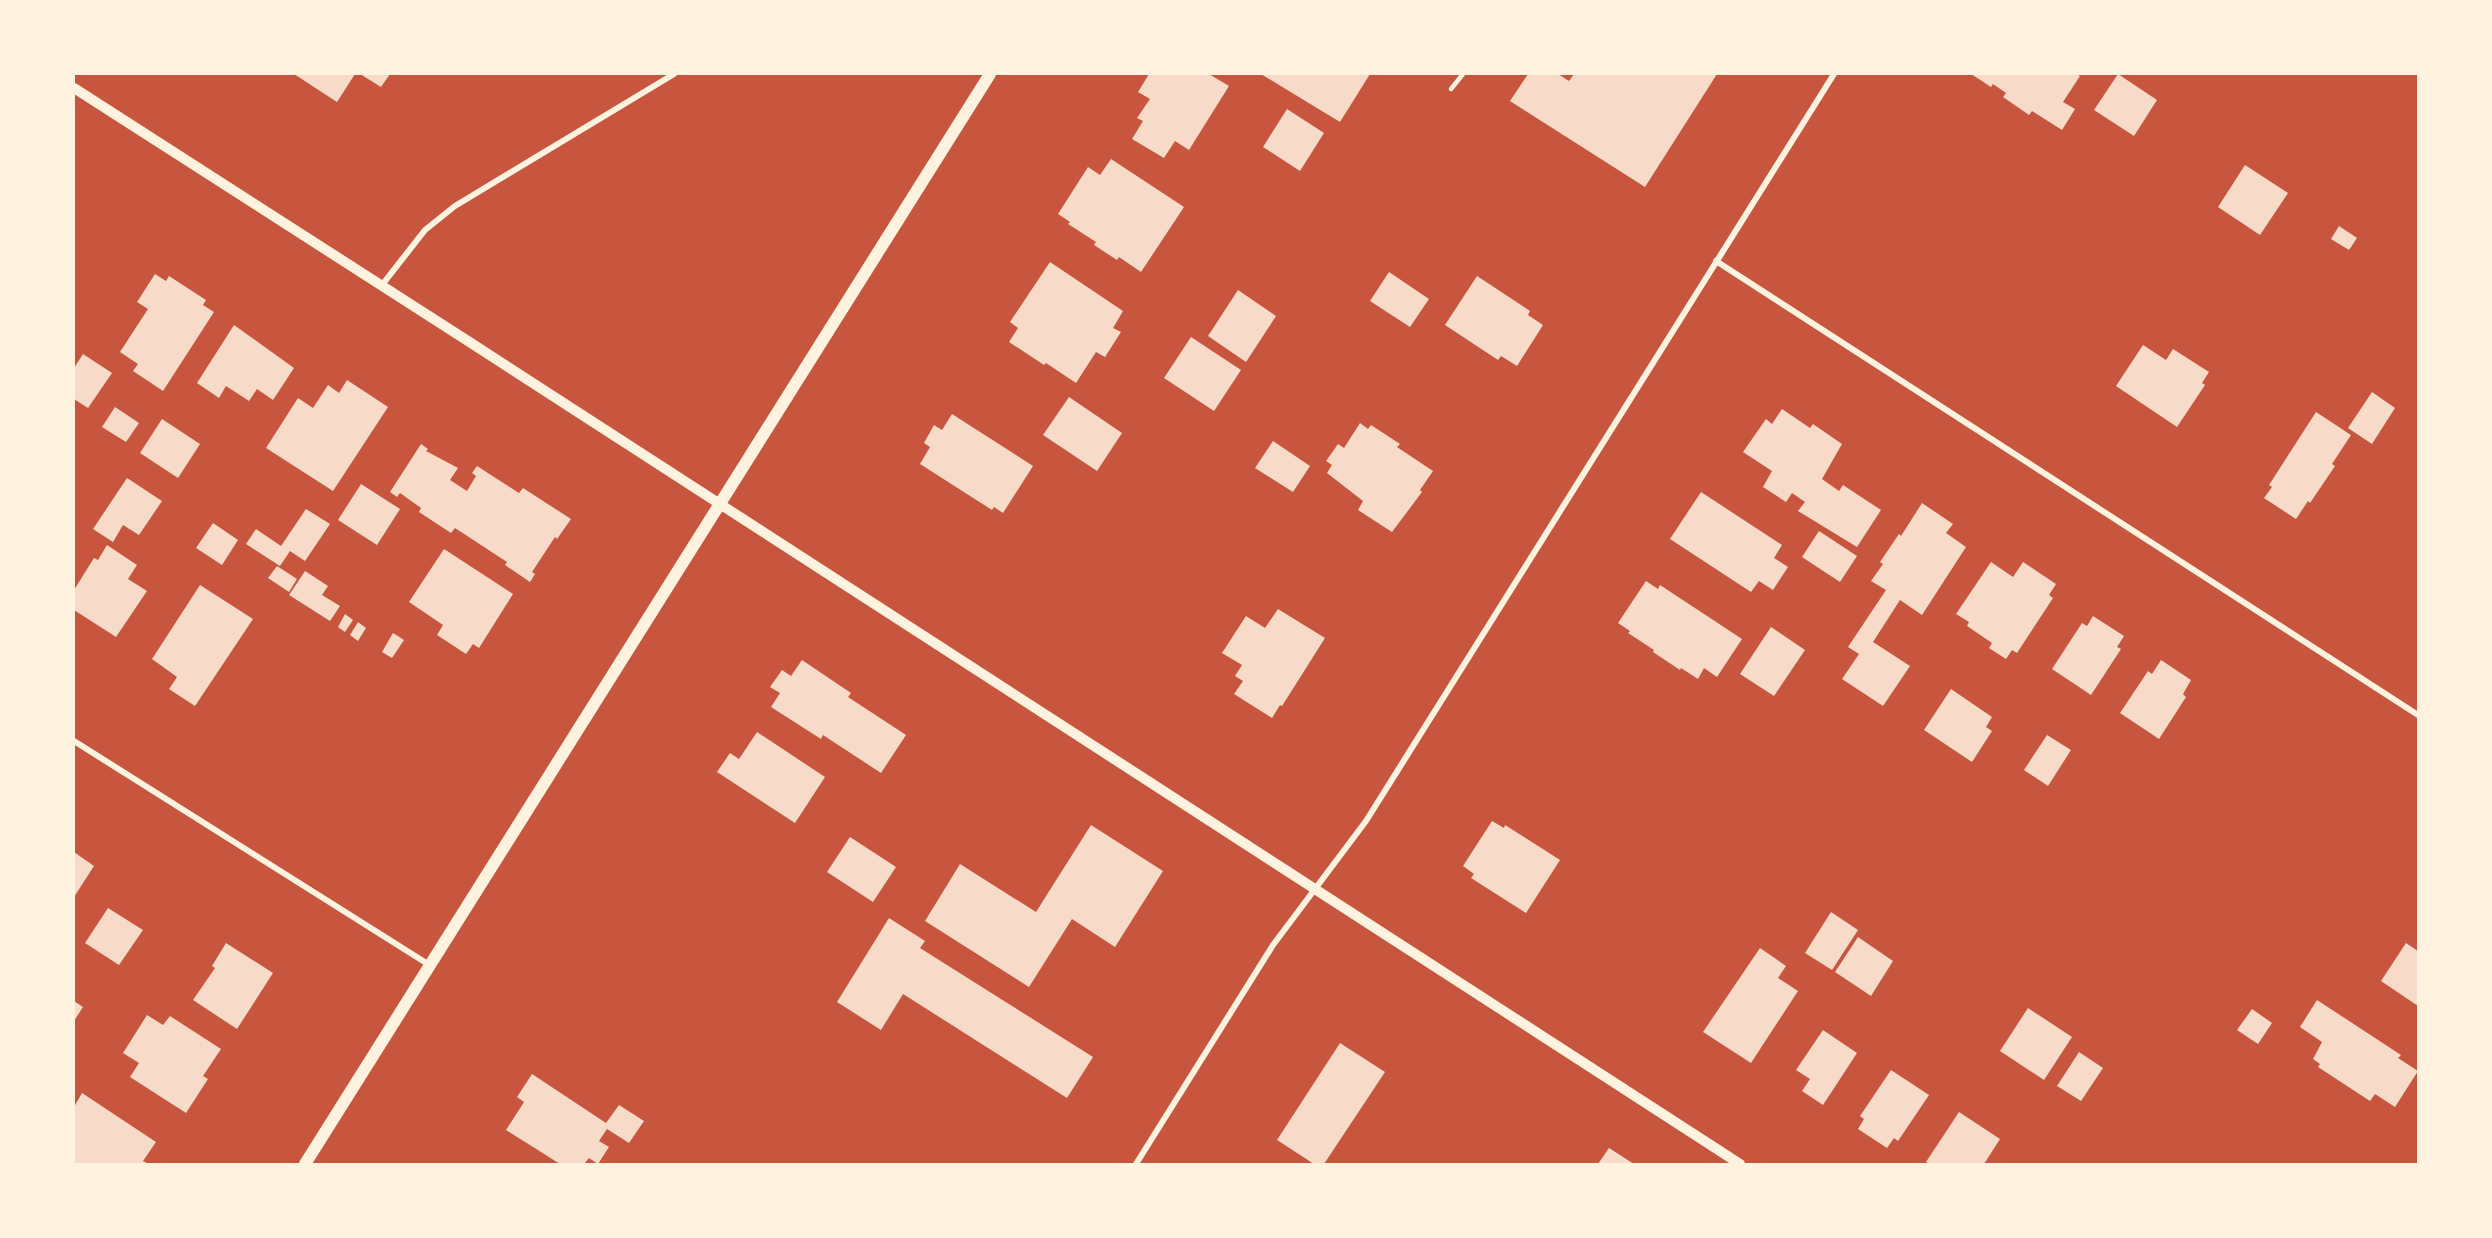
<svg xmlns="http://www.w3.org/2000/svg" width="2492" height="1238" font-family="'Work Sans',sans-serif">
<rect width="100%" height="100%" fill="#c8553d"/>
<g fill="#f7dbc8">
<polygon points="294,74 355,74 337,102"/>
<polygon points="360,74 390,74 381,87"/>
<polygon points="1149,74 1209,74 1229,86 1189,150 1175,141 1164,158 1132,139 1143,121 1137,118 1150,99 1138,92"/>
<polygon points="1261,74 1370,74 1340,122"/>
<polygon points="1528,74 1558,74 1569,81 1574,74 1717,74 1645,187 1510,101"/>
<polygon points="1971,74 2076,74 2080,76 2063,102 2075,109 2062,130 2032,111 2029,115 2003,97 2006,93 1993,84 1991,87"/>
<polygon points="2118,74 2157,100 2134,136 2094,110"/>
<polygon points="1287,109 1324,133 1300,171 1263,147"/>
<polygon points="1111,159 1184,207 1141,272 1119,257 1117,260 1094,245 1096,242 1068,224 1070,222 1058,214 1088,167 1100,175"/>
<polygon points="2245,165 2288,193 2260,235 2218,207"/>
<polygon points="2339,226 2357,238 2349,250 2331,239"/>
<polygon points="1050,262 1123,311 1113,328 1121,332 1105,357 1096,352 1076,383 1046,363 1044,365 1009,342 1018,328 1010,322"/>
<polygon points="1389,272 1429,299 1410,327 1370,301"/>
<polygon points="155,274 166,281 169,276 206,300 203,305 214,312 163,391 133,371 138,364 120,352 148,309 137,302"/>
<polygon points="1477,276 1530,311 1528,315 1543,325 1517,366 1501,356 1498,360 1445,325"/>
<polygon points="1238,290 1276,316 1246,362 1208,336"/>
<polygon points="234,325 294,368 273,400 257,389 249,401 226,386 219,398 197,383"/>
<polygon points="1191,337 1241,370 1214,411 1164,378"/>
<polygon points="2143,345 2166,360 2173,349 2209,372 2202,383 2205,385 2177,427 2116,386"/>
<polygon points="83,354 112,373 88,408 74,399 74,368"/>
<polygon points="347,380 388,407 333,491 266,448 298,398 313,408 328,385 339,393"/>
<polygon points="2372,392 2395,408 2372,444 2348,428"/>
<polygon points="1069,397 1122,433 1097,471 1043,435"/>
<polygon points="115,407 139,423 126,442 102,427"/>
<polygon points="1782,409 1810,428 1813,424 1842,444 1822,479 1839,491 1843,485 1881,510 1857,547 1798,511 1805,502 1792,493 1786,502 1763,487 1772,471 1743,452 1766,419 1772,424"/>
<polygon points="2316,412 2351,435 2332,464 2335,466 2310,503 2308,501 2296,519 2264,498 2272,487 2269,485"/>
<polygon points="952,414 1033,466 1003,513 994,507 992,510 920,464 930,447 924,443 934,425 942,430"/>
<polygon points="162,419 200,444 178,478 140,453"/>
<polygon points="1360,423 1368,429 1371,425 1400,444 1397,447 1433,471 1420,490 1422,492 1392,532 1358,510 1363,501 1327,473 1332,465 1326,461 1338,444 1344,448"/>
<polygon points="1273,441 1310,466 1293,492 1255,468"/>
<polygon points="421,444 428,449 426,451 458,468 450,480 467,491 476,476 472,473 477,466 519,493 523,488 571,519 557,539 555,537 532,572 535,574 530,582 505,565 507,562 455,528 451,533 419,512 421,508 400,493 397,497 390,492"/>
<polygon points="127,478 162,501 139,535 123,525 113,542 93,529"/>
<polygon points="361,484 400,509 377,545 338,520"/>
<polygon points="1701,492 1782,545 1774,558 1788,567 1773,590 1759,581 1751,592 1670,539"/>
<polygon points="1922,503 1953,524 1946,533 1966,547 1922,615 1900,600 1873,642 1910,666 1883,706 1842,679 1859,654 1848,647 1886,590 1871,581 1883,564 1880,562 1899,534 1901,536"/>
<polygon points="306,509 330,524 305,561 290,551 280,566 246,544 256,529 281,546"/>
<polygon points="213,523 238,540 222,565 196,548"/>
<polygon points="1819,531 1857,556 1840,582 1802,557"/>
<polygon points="107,545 137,565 128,579 147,591 116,637 74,610 74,590 94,558 98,560"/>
<polygon points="444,549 513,594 479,648 473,644 466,654 437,635 443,625 409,602"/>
<polygon points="1991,562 2013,577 2023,562 2056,584 2049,595 2053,598 2017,653 2012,650 2006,659 1989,648 1992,643 1967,626 1969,622 1956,614"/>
<polygon points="277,566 297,579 289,592 268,578"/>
<polygon points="305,571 328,586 322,595 340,606 330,621 289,595"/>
<polygon points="1646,581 1658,589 1660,585 1742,639 1717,677 1704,668 1698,679 1681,668 1680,670 1653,652 1654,650 1628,633 1630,631 1618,623"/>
<polygon points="200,585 253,619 195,706 169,689 177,677 152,659"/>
<polygon points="1278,609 1325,638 1282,706 1280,705 1272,718 1234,694 1243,681 1235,676 1242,665 1222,653 1246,616 1265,628"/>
<polygon points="345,614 353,620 345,632 338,627"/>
<polygon points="2093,616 2124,636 2117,647 2121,649 2091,695 2052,669 2082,623 2087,626"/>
<polygon points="358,622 366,628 358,641 350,635"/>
<polygon points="1771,627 1805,650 1774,696 1740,674"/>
<polygon points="393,633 404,640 392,658 382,652"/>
<polygon points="802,660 851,693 848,697 906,735 881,773 823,735 821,739 771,707 780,693 770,687 782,670 791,676"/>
<polygon points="2161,660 2191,680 2183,694 2186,697 2159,739 2120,713 2148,671 2152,674"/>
<polygon points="1951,689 1992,717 1986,727 1992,731 1972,762 1924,730"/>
<polygon points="757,732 825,777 795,823 717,772 730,753 739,759"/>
<polygon points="2047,735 2071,750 2048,786 2024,770"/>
<polygon points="1492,821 1504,828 1505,825 1560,860 1526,913 1471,878 1474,874 1463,866"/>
<polygon points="1091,825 1163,871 1115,947 1072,919 1029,987 925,921 960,864 1036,912"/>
<polygon points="850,837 896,867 873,902 827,872"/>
<polygon points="74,852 94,866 74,897"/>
<polygon points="108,908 143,930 119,965 85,943"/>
<polygon points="1831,912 1858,930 1832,970 1805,953"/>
<polygon points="889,918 925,941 920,948 1093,1057 1067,1098 903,994 881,1030 837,1002"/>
<polygon points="1858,937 1893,961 1871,996 1835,972"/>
<polygon points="226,943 273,973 237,1029 193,1000 215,968 212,966"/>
<polygon points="2406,943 2418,951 2418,1006 2381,981"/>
<polygon points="1760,948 1786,966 1778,978 1798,991 1751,1063 1703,1032"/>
<polygon points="2317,1000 2401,1055 2398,1058 2418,1071 2395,1107 2375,1094 2370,1101 2318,1067 2320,1064 2313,1059 2322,1042 2300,1027"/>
<polygon points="74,1001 83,1007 74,1021"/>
<polygon points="2028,1008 2072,1037 2044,1080 2000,1051"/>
<polygon points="2252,1009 2272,1023 2258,1044 2237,1030"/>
<polygon points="147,1015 163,1025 170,1016 221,1049 203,1076 208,1079 186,1113 130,1077 139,1063 123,1053"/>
<polygon points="1823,1030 1857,1053 1823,1105 1802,1091 1810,1079 1796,1070"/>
<polygon points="1340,1043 1385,1072 1324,1164 1314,1164 1277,1140"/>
<polygon points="2079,1052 2103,1068 2081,1101 2057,1086"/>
<polygon points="1891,1070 1929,1095 1898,1141 1894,1138 1887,1148 1858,1129 1864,1119 1860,1116"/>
<polygon points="532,1074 606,1123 619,1105 644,1121 629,1143 607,1129 599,1141 609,1147 598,1164 589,1158 584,1164 560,1164 506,1130 524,1102 517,1097"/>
<polygon points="82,1093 156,1142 143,1161 149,1164 74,1163 74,1107"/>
<polygon points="1959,1112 2000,1139 1984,1164 1930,1164 1926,1162"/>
<polygon points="1609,1148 1634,1164 1598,1164"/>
</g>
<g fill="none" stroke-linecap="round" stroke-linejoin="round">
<polyline stroke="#fff3e0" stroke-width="4.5" points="1451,89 1463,74"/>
<g stroke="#fff3e0" stroke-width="6">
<polyline points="1716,261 2418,715"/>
<polyline points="382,285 425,230 455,206 674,74"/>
<polyline points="74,741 431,966"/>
<polyline points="1136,1164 1273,945 1366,821 1834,74"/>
</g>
<path stroke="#fff3e0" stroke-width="10" d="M74 88C631 444 1184 806 1740 1164"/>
<polyline stroke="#fff3e0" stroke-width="12" points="305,1164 990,74"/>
</g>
<rect width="2492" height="1238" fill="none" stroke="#fff3e0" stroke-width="150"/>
</svg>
